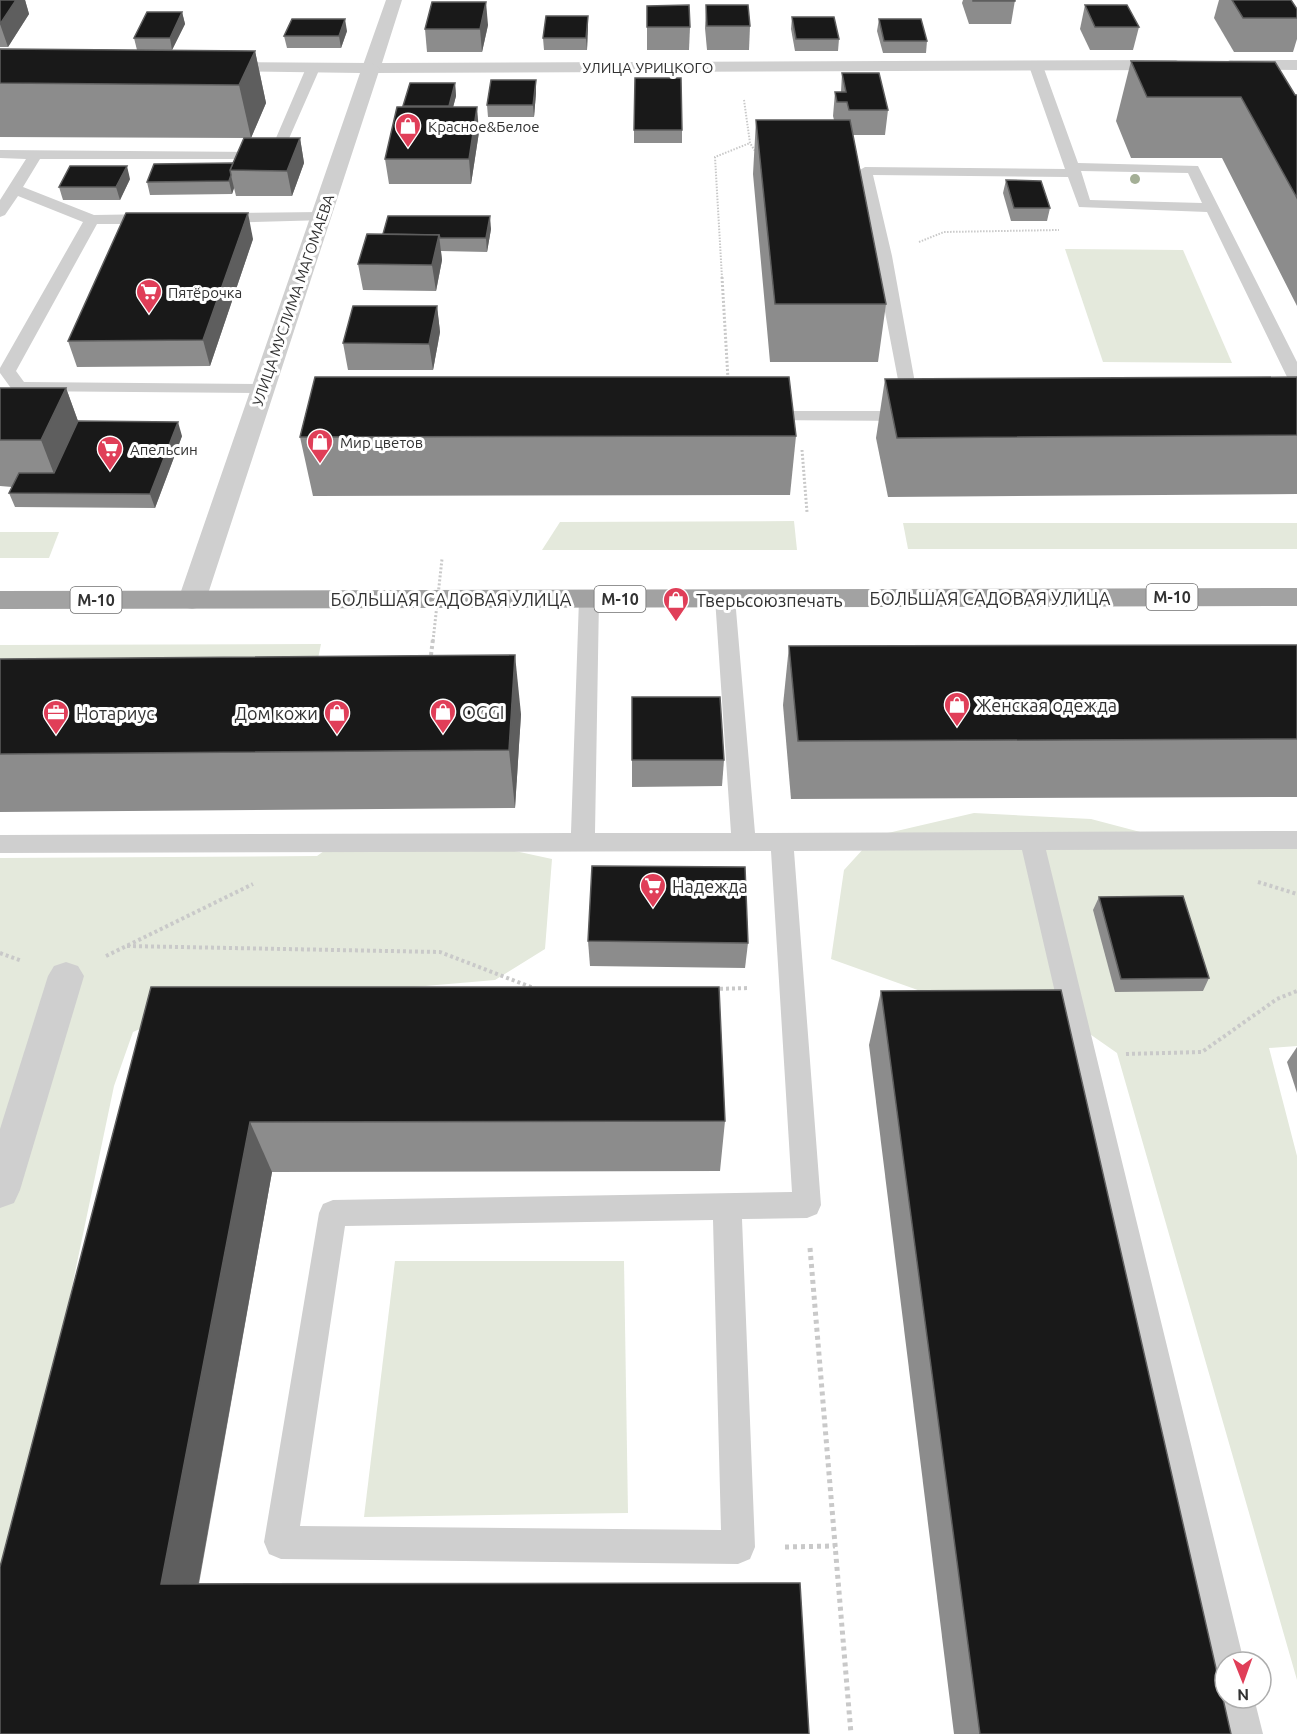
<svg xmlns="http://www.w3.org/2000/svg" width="1297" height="1734" font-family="Ubuntu,sans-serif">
<rect width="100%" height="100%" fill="#fff"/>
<g fill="#e4e9dc">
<polygon points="1065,249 1183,250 1232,363 1103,362"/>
<polygon points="794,521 797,550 542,550 560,522"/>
<polygon points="903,523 1297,523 1297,549 908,549"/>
<polygon points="0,532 59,532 49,558 0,558"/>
<polygon points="321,644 313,683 0,685 0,645"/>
<polygon points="974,813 1091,819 1201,848 1297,840 1297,1046 1269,1048 1297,1156 1297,1680 1117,1053 1064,1016 940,998 831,959 844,870 875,836"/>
<polygon points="445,836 552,859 545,949 495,980 193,1006 133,1032 114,1086 0,1631 0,858 317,856 334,844"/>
<polygon points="395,1261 624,1261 628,1513 364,1517"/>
</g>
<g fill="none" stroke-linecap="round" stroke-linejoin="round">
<g stroke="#c9c9c9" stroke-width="2" stroke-dasharray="1.5 1.5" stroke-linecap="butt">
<polyline points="744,100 750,143 755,151"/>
<polyline points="919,242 944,232 1059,230"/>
<polyline points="722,278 715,157 750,143"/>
</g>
<g stroke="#c9c9c9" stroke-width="3" stroke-dasharray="2 2" stroke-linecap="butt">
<polyline points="722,277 728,379"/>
<polyline points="802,450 807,512"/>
</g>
<g stroke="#c9c9c9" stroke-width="4" stroke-dasharray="3 3" stroke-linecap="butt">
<polyline points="1258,882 1297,894"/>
<polyline points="127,946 440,952 536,989"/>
<polyline points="0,953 22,961"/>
<polyline points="106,956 253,884"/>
<polyline points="714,989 749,988"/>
<polyline points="1126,1054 1202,1052 1277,999 1297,991"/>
</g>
<g stroke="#c9c9c9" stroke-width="5" stroke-dasharray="4 4" stroke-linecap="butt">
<polyline points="810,1248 851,1734"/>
<polyline points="785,1547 835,1546"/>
</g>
<g fill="#cfcfcf" fill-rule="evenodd">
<path d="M1036 62 1043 66 1078 163 1198 166 1297 362V384L1288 379 1207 212 1079 207 1068 177 873 175 892 256 921 416 912 421 755 420 752 416 755 412 761 411H904L858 171 865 167 1065 169 1029 66ZM1081 171 1188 173 1202 203 1090 200Z"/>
<polygon points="313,64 320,68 280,159 40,159 23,187 94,215 156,214 164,219 156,224 97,224 16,371 24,382 263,384 272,389 269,393 13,391 0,373 0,368 83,222 18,196 5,215 0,217 0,200 26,159 0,158 0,150 270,152 306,68"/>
<polygon points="321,212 326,214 329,217 326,220 218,223 210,218 218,213"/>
<path d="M725 591 732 593 735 598 755 833 1297 831V849L1046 850 1244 1662H1225V1679L1215 1674 1210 1662 1022 850 794 851 821 1205 817 1214 807 1218 742 1219 755 1547 750 1559 738 1564 281 1559 269 1554 264 1542 319 1213 323 1204 333 1200 792 1192 771 851 0 853V835L571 833 579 599 582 594H596L599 599 595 833H731L715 598 718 593ZM713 1220 721 1530 300 1526 345 1226Z"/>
<polygon points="1225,1685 1225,1698 1254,1698 1263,1734 1227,1734 1218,1698"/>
</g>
<g fill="#cfcfcf" fill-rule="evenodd">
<polygon points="386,0 402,0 382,63 1176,60 1185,65 1176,70 371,73 362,68"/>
<polygon points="1230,60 1297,60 1297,70 1224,69 1221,65"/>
<polygon points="66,962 78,966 84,976 20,1190 14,1203 0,1208 0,1129 48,976 54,966"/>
</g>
<polygon fill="#cfcfcf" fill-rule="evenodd" points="213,62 371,63 380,68 206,600 202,607 192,609 182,607 178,600 360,73 207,71 204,67 207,63"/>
<polygon fill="#a2a2a2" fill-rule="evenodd" points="1297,588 1297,606 0,609 0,591"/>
<polyline stroke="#c9c9c9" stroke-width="3" stroke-dasharray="2 2" stroke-linecap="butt" points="433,641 442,559"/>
<polyline stroke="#c9c9c9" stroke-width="4" stroke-dasharray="3 3" stroke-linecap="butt" points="431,655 433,639"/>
</g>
<circle fill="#a4af96" cx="1135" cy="179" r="5"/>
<g fill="#8c8c8c">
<polygon points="0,0 25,0 29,14 8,47 0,47"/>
<polygon points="963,0 1015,0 1011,24 969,24 962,3"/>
<polygon points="1219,0 1291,0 1297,9 1297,39 1293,52 1234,52 1214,18"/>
<polygon points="706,5 750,26 749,50 707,50 705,28"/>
<polygon points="1085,5 1139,27 1133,50 1090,50 1080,29"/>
<polygon points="647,6 690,27 689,50 647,50"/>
<polygon points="182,12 185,24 172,50 255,51 266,103 251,138 300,138 304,163 292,196 236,196 234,188 232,194 150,195 147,182 233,163 244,138 0,137 0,49 137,50 134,38"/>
<polygon points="588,16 587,50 544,50 543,38"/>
<polygon points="792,17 839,39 838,51 795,51 791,29"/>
<polygon points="879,19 927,41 926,53 883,53 877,31"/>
<polygon points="488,25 482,52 427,52 425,29"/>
<polygon points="347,31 341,48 287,48 284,36"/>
<polygon points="1131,61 1297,95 1297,306 1222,158 1131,158 1116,121"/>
<polygon points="842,73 888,110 885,135 853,135 886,304 878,362 770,362 753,174 756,120 834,120 833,116 835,92 841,92"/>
<polygon points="455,83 456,96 453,107 479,132 471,184 389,184 385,159 403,106"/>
<polygon points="536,93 534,117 488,117 487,105"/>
<rect x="634" y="130" width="48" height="13"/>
<polygon points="130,179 120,200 63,200 59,187"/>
<polygon points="1006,180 1050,208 1047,221 1011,221 1003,193"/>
<polygon points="491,229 487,252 441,251 442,260 436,291 363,290 358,264 383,234"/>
<polygon points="253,239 210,366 77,367 68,341"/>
<polygon points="437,306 440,332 433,370 348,370 343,343"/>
<polygon points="885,379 1297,435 1297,494 888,497 876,438"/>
<polygon points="0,388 66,388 78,421 182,436 155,508 15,507 9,493 12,487 0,486"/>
<polygon points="796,436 790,495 313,496 300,437"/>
<polygon points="1297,645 1297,797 791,799 783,705 789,646"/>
<polygon points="0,659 521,714 515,808 0,812"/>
<polygon points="632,697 724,760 722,786 632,787"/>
<polygon points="1099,897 1209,978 1203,991 1115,992 1093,910"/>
<polygon points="588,941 748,943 745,968 590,966"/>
<polygon points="151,987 725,1121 720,1171 272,1172 199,1584 0,1734"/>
<polygon points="881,991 1231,1734 954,1734 869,1045"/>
<polygon points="1297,1047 1297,1093 1287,1062"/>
</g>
<g fill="#5e5e5e">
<polygon points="16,0 25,0 29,14 8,47 0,24"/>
<polygon points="486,2 488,25 482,52 480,29"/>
<polygon points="182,12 185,24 172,50 170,38"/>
<polygon points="588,16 588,28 587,50 586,38"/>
<polygon points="345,19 347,31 341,48 339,36"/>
<polygon points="255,51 266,103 251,138 239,85"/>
<polygon points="536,80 536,93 534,117 533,105"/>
<polygon points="455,83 456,96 450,119 449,106"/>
<polygon points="477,107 479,132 471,184 469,159"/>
<polygon points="300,138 304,163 292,196 287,171"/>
<polygon points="127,166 130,179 120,200 116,187"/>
<polygon points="231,175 234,188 232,194 229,181"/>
<polygon points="248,213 253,239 210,366 203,340"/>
<polygon points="490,216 491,229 487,252 486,238"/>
<polygon points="439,235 442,260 436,291 432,265"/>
<polygon points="437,306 440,332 433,370 429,344"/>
<polygon points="66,388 83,435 59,487 41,440"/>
<polygon points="178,422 182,436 155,508 150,494"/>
<polygon points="515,655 521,714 515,808 509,750"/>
<polygon points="250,1122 272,1172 193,1614 161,1584"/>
</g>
<g fill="#191919" stroke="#5e5e5e" stroke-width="1.5">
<polygon points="0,0 16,0 0,24"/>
<rect x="973" y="0" width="42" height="1"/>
<polygon points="1232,0 1291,0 1297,9 1297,18 1243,18"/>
<polygon points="432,2 486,2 480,29 425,29"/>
<polygon points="689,5 690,27 647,27 647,6"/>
<polygon points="706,5 748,5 750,26 707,26"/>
<polygon points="1085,5 1127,5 1139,27 1095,27"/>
<polygon points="147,12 182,12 170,38 134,38"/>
<polygon points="546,16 588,16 586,38 543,38"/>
<polygon points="792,17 834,17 839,39 796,39"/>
<polygon points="292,19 345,19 339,36 284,36"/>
<polygon points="879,19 921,19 927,41 884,41"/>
<polygon points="0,49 255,51 239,85 0,83"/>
<polygon points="1131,61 1275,62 1295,95 1297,95 1297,198 1241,97 1147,97"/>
<polygon points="842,73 879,73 888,110 849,110 847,102 837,102 835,92 846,92"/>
<polygon points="635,78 681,78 682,130 634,130"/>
<polygon points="491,80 536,80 533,105 487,105"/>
<polygon points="410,83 455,83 449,106 403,106"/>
<polygon points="397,107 477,107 469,159 385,159"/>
<polygon points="756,120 850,120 886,304 775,304"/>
<polygon points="244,138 300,138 287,171 230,170"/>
<polygon points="233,163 230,170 231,175 229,181 147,182 154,164"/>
<polygon points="70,166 127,166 116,187 59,187"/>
<polygon points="1006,180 1041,181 1050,208 1014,208"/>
<polygon points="126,213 248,213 203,340 68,341"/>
<polygon points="388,216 490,216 486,238 440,238 439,235 383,234"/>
<polygon points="367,234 439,235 432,265 358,264"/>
<polygon points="353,306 437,306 429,344 343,343"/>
<polygon points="315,377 789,377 796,436 300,437"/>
<polygon points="1297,377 1297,435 897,438 885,379"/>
<polygon points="0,388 66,388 41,440 0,440"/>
<polygon points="78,421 178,422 150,494 9,493 19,473 54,473"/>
<polygon points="1297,645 1297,739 798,741 789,646"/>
<polygon points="515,655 509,750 0,754 0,659"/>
<polygon points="632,697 720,697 724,760 632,760"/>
<polygon points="592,866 745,867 748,943 588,941"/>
<polygon points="1183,896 1209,978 1121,979 1099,897"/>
<polygon points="151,987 719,987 725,1121 250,1122 161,1584 800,1583 809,1734 0,1734 0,1567"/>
<polygon points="1061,990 1231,1734 980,1734 881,991"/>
</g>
<defs>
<symbol id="shop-pin" viewBox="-11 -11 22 30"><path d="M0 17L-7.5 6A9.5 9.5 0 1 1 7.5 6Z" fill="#e03e58" stroke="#fff"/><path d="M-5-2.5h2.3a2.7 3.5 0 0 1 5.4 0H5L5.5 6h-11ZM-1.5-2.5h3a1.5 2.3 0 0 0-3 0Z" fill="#fff"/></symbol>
<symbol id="supermarket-pin" viewBox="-11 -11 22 30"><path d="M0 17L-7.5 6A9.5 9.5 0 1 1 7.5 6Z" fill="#e03e58" stroke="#fff"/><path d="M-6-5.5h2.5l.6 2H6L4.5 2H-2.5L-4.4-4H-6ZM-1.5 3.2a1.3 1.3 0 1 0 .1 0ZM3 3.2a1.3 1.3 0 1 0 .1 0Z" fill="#fff"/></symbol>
<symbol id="office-pin" viewBox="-11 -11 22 30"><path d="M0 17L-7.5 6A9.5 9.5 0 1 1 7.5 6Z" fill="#e03e58" stroke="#fff"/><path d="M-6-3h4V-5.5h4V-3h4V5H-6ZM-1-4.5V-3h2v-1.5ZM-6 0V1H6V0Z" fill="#fff"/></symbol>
</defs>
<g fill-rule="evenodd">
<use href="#shop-pin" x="393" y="111" width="30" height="40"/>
<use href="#supermarket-pin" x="134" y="277" width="30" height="40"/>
<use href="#shop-pin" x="305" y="427" width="30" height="40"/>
<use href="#supermarket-pin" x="95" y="434" width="30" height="40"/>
<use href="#shop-pin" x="661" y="585" width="30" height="40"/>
<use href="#shop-pin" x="942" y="690" width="30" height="40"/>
<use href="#shop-pin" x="428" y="697" width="30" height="40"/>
<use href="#office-pin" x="41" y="698" width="30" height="40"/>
<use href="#shop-pin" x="322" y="698" width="30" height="40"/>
<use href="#supermarket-pin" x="638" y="871" width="30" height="40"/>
</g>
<g text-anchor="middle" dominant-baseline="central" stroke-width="6" stroke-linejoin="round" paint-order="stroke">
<g font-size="15" fill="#323232" stroke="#fff">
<text x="648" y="67">УЛИЦА УРИЦКОГО</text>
<text transform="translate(293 300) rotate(-71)">УЛИЦА МУСЛИМА МАГОМАЕВА</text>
</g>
<g font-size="15" fill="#323232" stroke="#fff" text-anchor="start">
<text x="428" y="126">Красное&amp;Белое</text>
<text x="168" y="292">Пятёрочка</text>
<text x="340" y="442">Мир цветов</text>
<text x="130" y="449">Апельсин</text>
</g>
<g fill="#fff" stroke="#707070" stroke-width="1.5">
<rect x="1146.5" y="584" width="51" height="26" rx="4.5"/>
<rect x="594.5" y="586" width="51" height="26" rx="4.5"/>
<rect x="70.5" y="587" width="51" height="26" rx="4.5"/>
</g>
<g font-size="16" font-weight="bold" fill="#323232">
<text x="1172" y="597">М-10</text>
<text x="620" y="599">М-10</text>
<text x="96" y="600">М-10</text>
</g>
<g font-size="18" fill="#323232" stroke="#fff">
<text x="990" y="598">БОЛЬШАЯ САДОВАЯ УЛИЦА</text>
<text x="451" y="599">БОЛЬШАЯ САДОВАЯ УЛИЦА</text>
</g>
<g font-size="18" fill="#323232" stroke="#fff" text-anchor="start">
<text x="696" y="600">Тверьсоюзпечать</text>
<text x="976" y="705">Женская одежда</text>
<text x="462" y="712">OGGI</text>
<text x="76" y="713">Нотариус</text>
<text x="318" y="713" text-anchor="end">Дом кожи</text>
<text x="672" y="886">Надежда</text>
</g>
</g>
<g transform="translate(1243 1680) rotate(179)"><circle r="28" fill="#ffffff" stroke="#adadad" stroke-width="1.5"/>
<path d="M0-4.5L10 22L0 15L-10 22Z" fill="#e03e58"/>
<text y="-9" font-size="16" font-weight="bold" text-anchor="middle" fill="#323232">N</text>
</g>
</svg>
